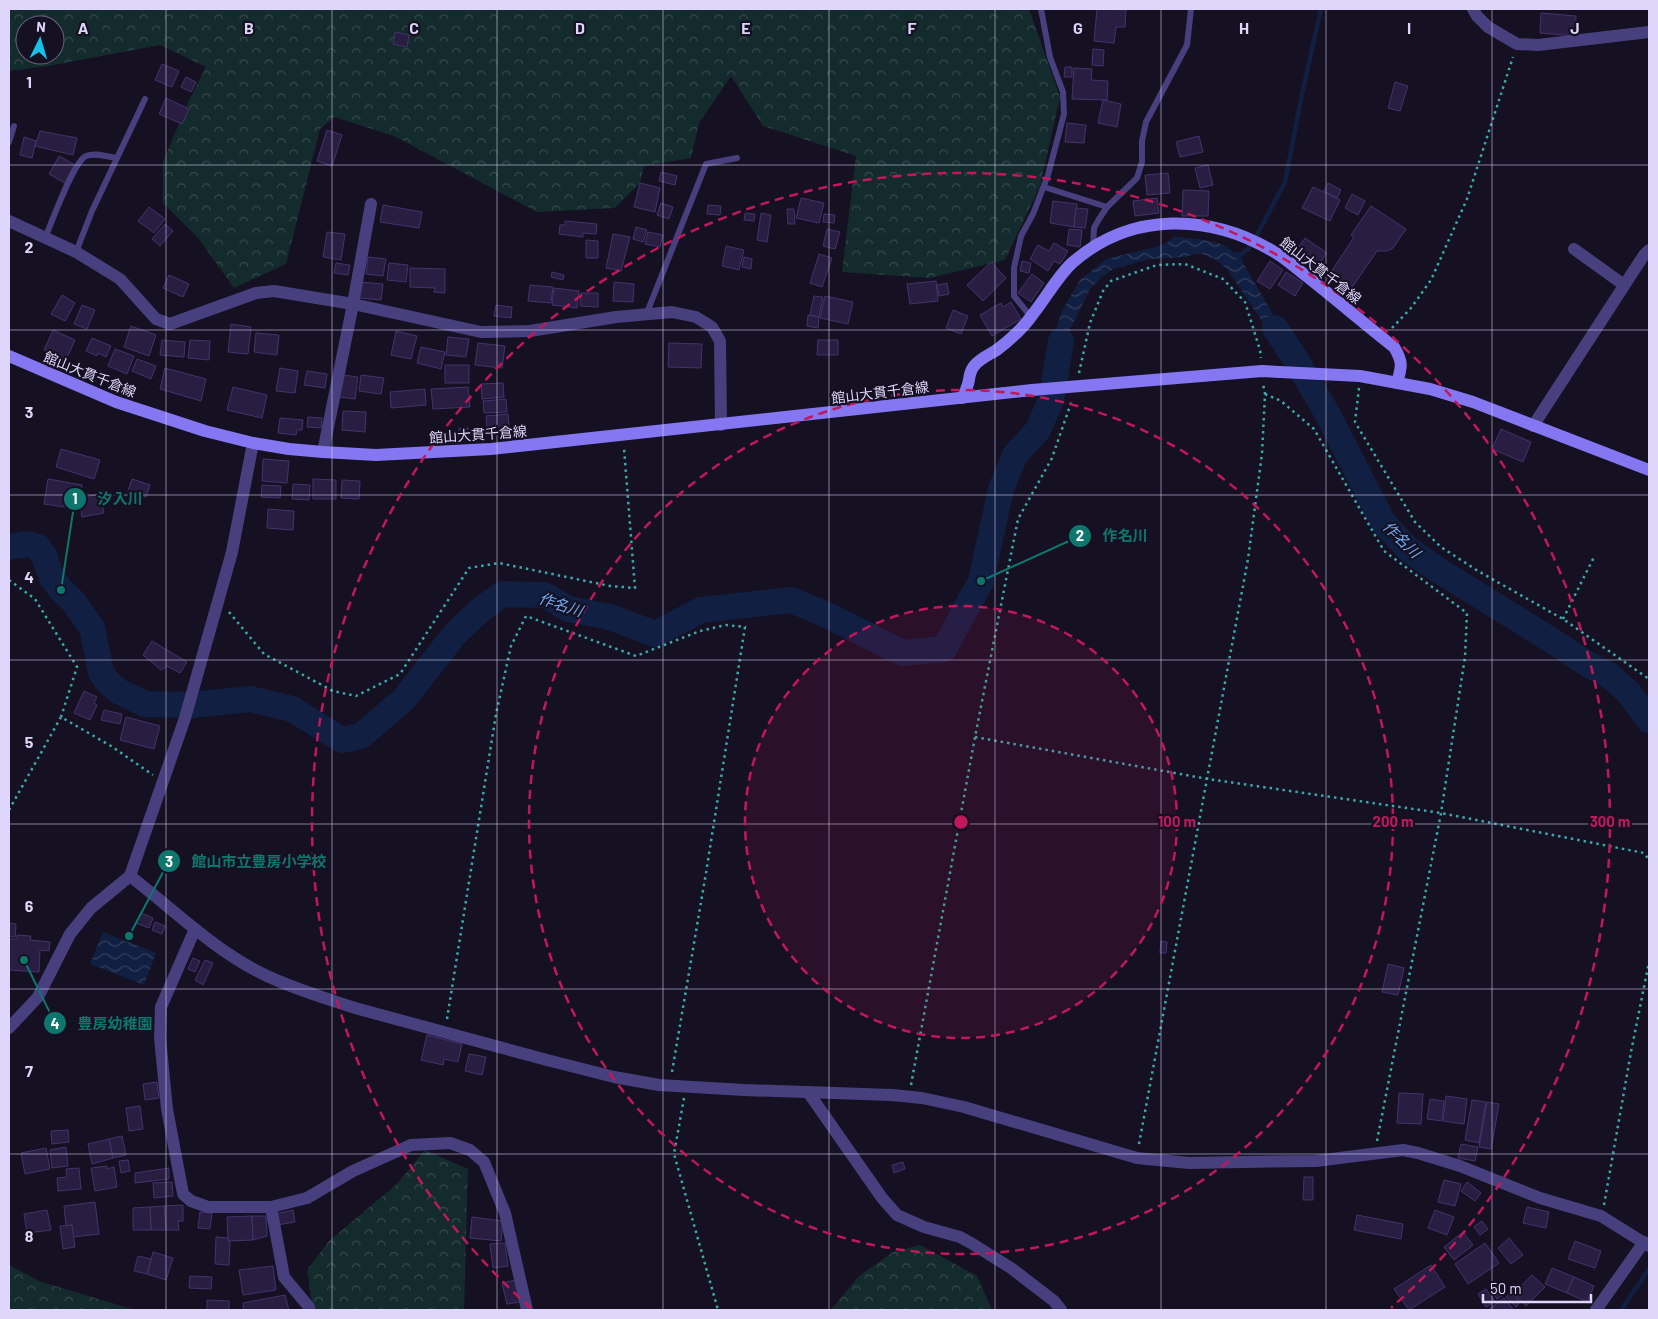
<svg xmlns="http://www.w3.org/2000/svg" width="1658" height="1319" font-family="Barlow,'Noto Sans JP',sans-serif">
<defs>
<pattern id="forest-crowns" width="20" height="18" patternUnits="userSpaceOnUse" patternTransform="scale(1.25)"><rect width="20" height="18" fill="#142b2d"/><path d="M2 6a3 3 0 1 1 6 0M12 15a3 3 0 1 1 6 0" fill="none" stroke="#36494c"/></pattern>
<pattern id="water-waves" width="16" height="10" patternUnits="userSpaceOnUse" patternTransform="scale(1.25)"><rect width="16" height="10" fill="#111f42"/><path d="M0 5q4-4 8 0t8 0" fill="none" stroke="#333f5e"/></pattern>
</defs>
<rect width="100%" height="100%" fill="#151123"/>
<g fill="url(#forest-crowns)" fill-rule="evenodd">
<path d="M9 9H1029L1060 97 1040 186 1005 260 929 278 842 272 856 156 763 126 731 76 699 123 691 158 644 166 640 183 615 208 537 212 394 136 334 117 320 129 286 264 234 288 199 239 163 203V162L189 100 206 67 160 45 48 66 9 71ZM25 25H55V55H25Z"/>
<polygon points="425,1150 468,1169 464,1310 313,1310 307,1270 329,1241 397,1184"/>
<polygon points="920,1245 977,1276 992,1310 831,1310 859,1276 893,1252"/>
<polygon points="9,1265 39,1281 135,1310 9,1310"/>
</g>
<g fill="url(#water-waves)">
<path d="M1174 236C1189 239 1206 239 1221 244 1229 247 1232 255 1241 252V259L1282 330 1285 334 1290 335 1303 358H1279L1268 339 1262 321 1227 269 1215 259 1202 254H1196L1185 257 1150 259 1113 269 1102 277 1090 289 1069 332 1062 375 1047 377 1056 329 1062 311 1080 280 1106 259 1156 247 1168 242Z"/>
<polygon points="103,932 156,953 144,985 90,964"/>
</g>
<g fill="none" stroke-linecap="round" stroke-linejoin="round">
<g stroke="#111f42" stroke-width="4.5">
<polyline points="1238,257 1248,249 1257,235 1285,182 1302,94 1321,9"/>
<polyline points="1621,1310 1649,1269"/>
</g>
<g stroke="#111f42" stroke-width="26">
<polyline points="1275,328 1298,363 1328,415 1383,522 1408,549 1438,570 1551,640 1589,665 1609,675 1629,693 1649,720"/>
<polyline points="9,547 27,544 38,547 44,556 52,578 61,590 73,601 92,628 101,672 106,680 118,691 145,704 192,705 250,699 292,709 342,740 361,736 404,699 455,634 479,611 502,594 545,595 568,609 610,617 655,634 701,610 791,600 827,615 903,653 944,649 981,581 1001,489 1015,455 1038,430 1051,400 1061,341"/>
</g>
</g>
<g fill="#291e42" stroke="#43336c">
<polygon points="1097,9 1126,10 1125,27 1116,27 1114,43 1094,41"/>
<polygon points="1541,13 1576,16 1575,36 1540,33"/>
<polygon points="395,32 409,35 407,47 393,44"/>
<polygon points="1093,49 1104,50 1103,66 1092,65"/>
<polygon points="162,64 179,71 172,87 155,80"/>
<polygon points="1065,67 1072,67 1072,77 1064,77"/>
<polygon points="1074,68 1092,69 1091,80 1108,81 1107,100 1072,99"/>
<polygon points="186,77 196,82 191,92 181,87"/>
<polygon points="1395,82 1408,86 1400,111 1388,108"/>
<polygon points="166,98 189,109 182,124 159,114"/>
<polygon points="1103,100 1121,104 1117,127 1098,123"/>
<polygon points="1067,123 1086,125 1084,143 1065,142"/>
<polygon points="327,130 342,135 332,166 317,161"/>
<polygon points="40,131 77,138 73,155 35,146"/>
<polygon points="1199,136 1203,152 1180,157 1176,142"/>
<polygon points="24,137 36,141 32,158 20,155"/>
<polygon points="59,156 75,165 65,183 49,174"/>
<polygon points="1208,165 1213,185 1200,188 1195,168"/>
<polygon points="661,172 677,176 675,185 659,181"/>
<polygon points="1168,173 1170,193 1147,195 1145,175"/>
<polygon points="640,183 660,188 655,212 634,207"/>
<polygon points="1328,183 1341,190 1337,198 1324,191"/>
<polygon points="1313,187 1340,200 1330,221 1302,208"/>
<polygon points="1183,190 1209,191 1208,216 1182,216"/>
<polygon points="1352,194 1365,201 1358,215 1345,208"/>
<polygon points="801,198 824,203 819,223 796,218"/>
<polygon points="1157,198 1159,213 1135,216 1133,201"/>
<polygon points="1053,201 1077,204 1074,227 1050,223"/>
<polygon points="661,203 673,207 669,219 657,215"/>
<polygon points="383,205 422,212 419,228 380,222"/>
<polygon points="708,205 721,206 720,215 707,214"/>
<polygon points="1371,206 1406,229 1393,248 1387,251 1377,251 1349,292 1327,278 1354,237 1351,235"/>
<polygon points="149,207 165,219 154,233 138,221"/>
<polygon points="1076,208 1088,209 1085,228 1074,227"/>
<polygon points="787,209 794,209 795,224 788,224"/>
<polygon points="745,213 755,214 754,221 744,220"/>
<polygon points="761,213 771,215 767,242 757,240"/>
<polygon points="824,214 835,215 834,223 823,222"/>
<polygon points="565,221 597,224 596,234 583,233 583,237 559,234 560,225 565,225"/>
<polygon points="165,224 173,231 160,246 152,239"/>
<polygon points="636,227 647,230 643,242 633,239"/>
<polygon points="827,229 840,232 835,249 823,246"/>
<polygon points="1069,229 1082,230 1080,247 1067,245"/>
<polygon points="327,232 345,234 341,260 323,257"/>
<polygon points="648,232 663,235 660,247 645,244"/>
<polygon points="613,234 630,237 621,271 606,268"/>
<polygon points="1305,238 1327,253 1316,268 1295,252"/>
<polygon points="586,240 598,241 598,258 586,258"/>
<polygon points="1054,243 1068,251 1060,264 1054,261 1048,271 1030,259 1038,245 1049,251"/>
<polygon points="726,246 744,250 739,270 722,266"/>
<polygon points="819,254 832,258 822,287 810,283"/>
<polygon points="368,257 386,259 383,276 366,274"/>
<polygon points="744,257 752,259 751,269 742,267"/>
<polygon points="1022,261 1031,263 1029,273 1020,271"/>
<polygon points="1270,261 1283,270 1270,289 1257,281"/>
<polygon points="991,262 1006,278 983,301 967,285"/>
<polygon points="336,263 350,265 348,275 334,273"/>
<polygon points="389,263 408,265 406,282 387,280"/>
<polygon points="410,268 445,269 445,293 434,292 435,288 410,287"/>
<polygon points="552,272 564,275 563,280 551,277"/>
<polygon points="1286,272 1303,283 1295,296 1278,285"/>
<polygon points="1032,274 1044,283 1031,302 1018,293"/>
<polygon points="169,275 189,284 183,297 163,288"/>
<polygon points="936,281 938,301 910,304 907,284"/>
<polygon points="360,282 383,284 381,300 359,298"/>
<polygon points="614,282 634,284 633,302 613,301"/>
<polygon points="947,283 949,294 939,296 937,285"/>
<polygon points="530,285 553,287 551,303 528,301"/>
<polygon points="554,288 579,291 577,308 552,305"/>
<polygon points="581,293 598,293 598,307 580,306"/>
<polygon points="62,295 75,303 65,321 51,314"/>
<polygon points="814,296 823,297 819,317 810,315"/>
<polygon points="825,296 853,302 848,324 820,318"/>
<polygon points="1011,302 1021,319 992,336 980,315 1001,303 1003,307"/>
<polygon points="82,305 95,310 87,329 74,324"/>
<polygon points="496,305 512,307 511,318 494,316"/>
<polygon points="953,310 968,316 961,334 946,328"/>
<polygon points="808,315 819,317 818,328 807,326"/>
<polygon points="231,324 251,327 248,354 228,352"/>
<polygon points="131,326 156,335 149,356 124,347"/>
<polygon points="53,330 75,340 66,360 44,350"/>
<polygon points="396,331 417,336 411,359 391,355"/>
<polygon points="256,333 279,335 277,355 254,352"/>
<polygon points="448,337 469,339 466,357 446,355"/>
<polygon points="92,338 111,346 106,357 98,353 97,356 86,351"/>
<polygon points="162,340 185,342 184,357 160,355"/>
<polygon points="190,340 210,341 209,360 188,358"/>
<polygon points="818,340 838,340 838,355 817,355"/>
<polygon points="478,343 505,346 502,368 475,365"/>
<polygon points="669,343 702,344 701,368 668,367"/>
<polygon points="421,347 445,352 441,369 417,363"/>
<polygon points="115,349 134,356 127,374 108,366"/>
<polygon points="137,359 156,366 151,379 132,371"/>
<rect x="445" y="365" width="24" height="18"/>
<polygon points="165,368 206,379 201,401 160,389"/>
<polygon points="280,368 298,371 295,393 276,391"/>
<polygon points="307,371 327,374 325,388 304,385"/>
<polygon points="343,375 358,377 355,399 339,397"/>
<polygon points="361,375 384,378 381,394 359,391"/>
<polygon points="503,383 504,397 482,399 481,384"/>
<polygon points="233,387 267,395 262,418 227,410"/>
<polygon points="468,387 470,407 433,409 431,389"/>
<polygon points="425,389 426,405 391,408 390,392"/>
<polygon points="506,399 507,412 484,413 483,401"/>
<polygon points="343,411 366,412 365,432 342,430"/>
<polygon points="508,414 509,428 487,429 486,416"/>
<polygon points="308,417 322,418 321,428 307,427"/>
<polygon points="280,418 303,420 302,430 297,430 296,435 278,433"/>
<rect x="459" y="428" width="9" height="8"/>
<polygon points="1501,429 1531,442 1523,462 1492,449"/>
<polygon points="61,449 100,460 94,479 56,467"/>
<polygon points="263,459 289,461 287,483 262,481"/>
<polygon points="48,479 82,485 78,509 44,504"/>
<polygon points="132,479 150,485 146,497 128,491"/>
<polygon points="313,479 336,480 336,499 313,499"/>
<polygon points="342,480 360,481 359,499 341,498"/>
<polygon points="293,484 310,485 309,500 292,499"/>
<polygon points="262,485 281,486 280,498 261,497"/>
<polygon points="100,494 104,513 82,517 79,498"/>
<polygon points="268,509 294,511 293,530 267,528"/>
<polygon points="152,641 187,662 180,673 167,666 161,670 143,655"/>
<polygon points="84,691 97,697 94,703 97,705 90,720 74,713"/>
<polygon points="104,710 122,714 120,724 101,720"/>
<polygon points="126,717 160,726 154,749 120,740"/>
<polygon points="141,913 153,918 149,928 136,923"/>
<polygon points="155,922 165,926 162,934 152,930"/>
<polygon points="9,923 16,924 15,937 9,936"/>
<polygon points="17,935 31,936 30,940 50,942 49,951 40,950 39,972 9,970 9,939 17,939"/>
<polygon points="1161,941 1167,942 1166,953 1160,953"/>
<polygon points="193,958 200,961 195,972 188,969"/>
<polygon points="205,960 213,963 203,985 195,980"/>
<polygon points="1388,964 1404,968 1398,995 1382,992"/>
<polygon points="427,1035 462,1044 458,1062 444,1059 443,1065 421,1060"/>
<polygon points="469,1054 486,1057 482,1075 465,1071"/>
<polygon points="157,1082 159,1098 145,1100 143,1084"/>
<polygon points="1399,1093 1423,1094 1421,1124 1397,1123"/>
<polygon points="1446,1096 1467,1099 1464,1124 1443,1121"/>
<polygon points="1430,1099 1444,1101 1442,1121 1427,1119"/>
<polygon points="1472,1100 1486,1102 1479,1143 1465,1140"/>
<polygon points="1487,1102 1499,1104 1491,1149 1479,1147"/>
<polygon points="140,1106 143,1129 129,1131 126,1108"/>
<polygon points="68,1130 69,1142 52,1144 51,1131"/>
<polygon points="122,1136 126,1155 113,1158 109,1139"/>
<polygon points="109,1139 113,1158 92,1164 88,1144"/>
<polygon points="1461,1144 1478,1147 1475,1161 1458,1158"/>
<polygon points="66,1147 68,1166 52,1168 50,1150"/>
<polygon points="46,1148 50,1169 25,1174 21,1153"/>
<polygon points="128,1160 130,1171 121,1173 119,1161"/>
<polygon points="903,1162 905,1169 894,1173 892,1165"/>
<polygon points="107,1166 107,1169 114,1167 117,1187 95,1191 91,1168"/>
<polygon points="79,1168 81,1189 58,1191 57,1178 67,1177 66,1169"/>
<polygon points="169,1168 169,1179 135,1183 135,1173"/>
<polygon points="1304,1177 1313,1177 1313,1200 1303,1200"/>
<polygon points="1444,1180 1461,1184 1455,1206 1438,1202"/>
<polygon points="172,1182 173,1196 154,1198 153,1183"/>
<polygon points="1467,1182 1481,1193 1475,1201 1461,1191"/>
<polygon points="95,1202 99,1234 73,1237 72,1225 66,1226 64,1206"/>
<polygon points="183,1205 183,1221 178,1221 179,1230 166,1230 164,1206"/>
<polygon points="164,1206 166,1230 151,1230 150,1207"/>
<polygon points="150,1207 151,1230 133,1230 133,1208"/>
<polygon points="1527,1207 1549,1212 1546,1228 1523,1223"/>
<polygon points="47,1210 51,1230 27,1233 24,1214"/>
<polygon points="293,1210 295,1222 277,1225 275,1214"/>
<polygon points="1435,1210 1454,1217 1447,1235 1428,1228"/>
<polygon points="200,1212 212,1213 210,1229 198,1228"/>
<polygon points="1357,1215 1403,1224 1401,1239 1354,1230"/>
<polygon points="252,1216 253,1240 228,1241 227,1217"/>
<polygon points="252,1216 266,1216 267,1236 253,1240"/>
<polygon points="472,1217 503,1221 501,1241 470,1238"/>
<polygon points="1482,1221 1488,1229 1480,1235 1474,1227"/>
<polygon points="72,1225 75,1247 63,1249 60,1226"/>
<polygon points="1463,1232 1473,1245 1454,1260 1444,1247"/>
<polygon points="216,1237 228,1238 228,1241 230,1241 229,1265 215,1264"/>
<polygon points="1509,1238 1523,1255 1511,1264 1498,1248"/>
<polygon points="1575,1241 1601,1251 1595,1268 1568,1259"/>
<polygon points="505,1243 508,1266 493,1268 490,1244"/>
<polygon points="1485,1243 1499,1263 1468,1284 1455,1264"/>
<polygon points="153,1252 173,1258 166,1280 147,1274"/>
<polygon points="138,1256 151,1259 147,1274 134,1271"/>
<polygon points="1431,1265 1445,1287 1409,1310 1394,1289"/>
<polygon points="273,1266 276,1290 243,1295 239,1270"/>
<polygon points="1552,1268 1574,1277 1567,1293 1545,1284"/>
<polygon points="1532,1275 1545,1287 1526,1306 1514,1294"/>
<polygon points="190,1276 212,1277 211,1289 189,1288"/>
<polygon points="1574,1277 1594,1286 1587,1302 1567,1293"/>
<polygon points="516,1280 520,1302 507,1304 502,1283"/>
<polygon points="1498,1287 1503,1295 1497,1299 1492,1291"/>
<polygon points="1486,1289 1495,1301 1486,1307 1478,1294"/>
<polygon points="1511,1293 1520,1302 1516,1307 1506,1297"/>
<polygon points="285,1295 289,1310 244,1310 243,1303"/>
<polygon points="1504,1298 1514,1310 1488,1310"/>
<polygon points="207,1300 229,1301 229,1310 207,1310"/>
</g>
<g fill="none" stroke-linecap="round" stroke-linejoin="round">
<g stroke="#3ba8ab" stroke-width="2.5" stroke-dasharray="2.5 4" stroke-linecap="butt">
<polyline points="1392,328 1411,308 1431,280 1467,199 1513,57"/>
<polyline points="1079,373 1090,323 1103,291 1111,281 1157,265 1185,264 1223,279 1245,302 1260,350 1261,358"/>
<polyline points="1359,388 1355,422 1415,522 1441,547 1478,571 1563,619 1649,679"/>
<polyline points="1265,394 1281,401 1314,429 1384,551 1467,613 1465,657 1441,813 1377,1141"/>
<polyline points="9,580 35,599 77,667 61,717"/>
<polyline points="229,612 264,654 333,691 356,696 400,674 469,568 499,563 610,586 635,588 624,448"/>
<polyline points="1563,619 1594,557"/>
<polyline points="975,737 1208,779 1441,813 1644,853 1649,860"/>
<polyline points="9,810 61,717 111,746 153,775"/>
<polyline points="447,1019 496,714 511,646 526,616 636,656 700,631 726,625 745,627 706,873 672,1072"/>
<polyline points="911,1085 975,737 1018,519 1052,458 1072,400"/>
<polyline points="684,1098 674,1154 718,1310"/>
<polyline points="1139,1144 1248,559 1262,454 1265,394 1263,384"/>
<polyline points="1604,1205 1631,1052 1649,962"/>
</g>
<g stroke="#48407e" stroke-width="6">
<polyline points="9,142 14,126"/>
<polyline points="1044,187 1107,207"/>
<path d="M45 238C52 222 73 162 86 156 95 152 108 157 117 158"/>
<polyline points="1093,247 1094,228 1099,219 1107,207 1137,178 1142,162 1142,141 1146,122 1187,45 1191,9"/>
<polyline points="76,252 92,211 145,99"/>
<polyline points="646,315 706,164 737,158"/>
<polyline points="1031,317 1014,296 1014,268 1021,236 1033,214 1048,175 1064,114 1063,92 1050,57 1041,9"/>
</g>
<g stroke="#48407e" stroke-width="12">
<polyline points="1473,9 1477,16 1488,27 1517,44 1538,45 1649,32"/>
<polyline points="9,221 76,252 120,279 156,319 170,324 256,293 274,291 353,304 481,332 530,331 616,317 672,312 696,317 712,327 720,341 721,425"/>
<polyline points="1574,249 1624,285"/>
<polyline points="1533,426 1644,255 1649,250"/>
<polyline points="323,452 353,304 371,204"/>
<path d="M130 876C174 910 215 951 265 975 294 989 325 998 355 1008L547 1060 614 1077 659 1085 744 1090 892 1095 922 1098 964 1107 1137 1158 1189 1163 1242 1162 1316 1161 1403 1150 1418 1153 1460 1166 1540 1198 1601 1216 1649 1246"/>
<polyline points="195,929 161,1007 160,1038 167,1109 183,1194 191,1201 208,1207 271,1207 307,1198 353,1171 411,1145 450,1143 470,1150 484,1162 505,1213 527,1310"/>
<polyline points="808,1092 882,1198 897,1215 924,1227 960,1237 971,1243 1011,1268 1054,1301 1061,1310"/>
<polyline points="271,1207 284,1277 309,1307 309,1310"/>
<polyline points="1596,1310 1644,1242"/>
</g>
<polyline stroke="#48407e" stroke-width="12" points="9,1028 38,997 70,934 91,908 130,876 185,718 232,552 253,443"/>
<g stroke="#8577f2" stroke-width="12">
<polyline points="9,356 116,402 205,431 253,443 289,449 323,452 376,455 491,449 1032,390 1262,371 1360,376 1430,389 1473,402 1649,470"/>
<path d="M962 398C965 393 967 388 968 384 970 377 969 372 974 366 979 359 991 354 998 349 1011 339 1024 327 1033 314 1046 298 1057 277 1072 263 1131 211 1211 213 1276 253 1288 260 1298 270 1309 278 1338 301 1366 325 1394 347 1403 362 1402 366 1397 383"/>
</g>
</g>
<path fill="none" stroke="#ded7fb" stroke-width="1" stroke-opacity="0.55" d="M166 9V1310M332 9V1310M497 9V1310M663 9V1310M829 9V1310M995 9V1310M1161 9V1310M1326 9V1310M1492 9V1310M9 165H1649M9 330H1649M9 495H1649M9 660H1649M9 824H1649M9 989H1649M9 1154H1649"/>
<circle cx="961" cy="822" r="216" fill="#c2185b" fill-opacity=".12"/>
<g fill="none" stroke="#c2185b" stroke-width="2.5" stroke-dasharray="9 6">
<circle cx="961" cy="822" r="216"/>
<circle cx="961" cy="822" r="432"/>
<path d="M531 1308A649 649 0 1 1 1391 1308"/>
</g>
<g text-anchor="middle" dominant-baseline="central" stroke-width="4.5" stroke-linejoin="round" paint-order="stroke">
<g font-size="14" fill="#ded7fb" stroke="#151123">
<text transform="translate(1321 270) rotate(38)">館山大貫千倉線</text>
<text transform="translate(90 374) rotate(22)">館山大貫千倉線</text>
<text transform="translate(880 392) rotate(-7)">館山大貫千倉線</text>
<text transform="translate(478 434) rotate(-4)">館山大貫千倉線</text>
</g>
<g font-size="15" font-style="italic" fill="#6fa9f1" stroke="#151123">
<text transform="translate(1402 539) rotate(44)">作名川</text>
<text transform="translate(561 604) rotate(18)">作名川</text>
</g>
</g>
<g font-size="16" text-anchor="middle" font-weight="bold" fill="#ded7fb" stroke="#151123" stroke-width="4.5" stroke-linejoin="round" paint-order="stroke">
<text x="83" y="34">A</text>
<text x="249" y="34">B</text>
<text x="414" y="34">C</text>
<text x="580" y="34">D</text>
<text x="746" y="34">E</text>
<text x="912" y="34">F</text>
<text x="1078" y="34">G</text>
<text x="1244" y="34">H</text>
<text x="1409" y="34">I</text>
<text x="1575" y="34">J</text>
<text x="29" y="88">1</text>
<text x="29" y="253">2</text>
<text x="29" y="418">3</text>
<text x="29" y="583">4</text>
<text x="29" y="748">5</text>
<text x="29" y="912">6</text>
<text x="29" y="1077">7</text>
<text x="29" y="1242">8</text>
</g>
<circle cx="961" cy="822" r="8" fill="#c2185b" stroke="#151123" stroke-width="2.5"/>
<g font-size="15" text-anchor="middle" font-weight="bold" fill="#c2185b" stroke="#151123" stroke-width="4.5" stroke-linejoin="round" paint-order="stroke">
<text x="1177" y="827">100 m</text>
<text x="1393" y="827">200 m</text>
<text x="1610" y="827">300 m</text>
</g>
<path fill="none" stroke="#0f766e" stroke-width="2" d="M61 590L75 499M981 581L1080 536M129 936L169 861M24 960L55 1023"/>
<g fill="#0f766e" stroke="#151123" stroke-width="2">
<circle cx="61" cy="590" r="5"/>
<circle cx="981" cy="581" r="5"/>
<circle cx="129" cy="936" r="5"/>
<circle cx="24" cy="960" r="5"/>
<circle cx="75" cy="499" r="12"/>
<circle cx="1080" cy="536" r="12"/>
<circle cx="169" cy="861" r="12"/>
<circle cx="55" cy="1023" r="12"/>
</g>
<g font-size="15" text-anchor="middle" font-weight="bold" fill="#fff">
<text x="75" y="504">1</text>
<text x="1080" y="541">2</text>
<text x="169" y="867">3</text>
<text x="55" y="1029">4</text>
</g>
<g font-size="15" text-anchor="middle" font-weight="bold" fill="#0f766e" stroke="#151123" stroke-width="4.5" stroke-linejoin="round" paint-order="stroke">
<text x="120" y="504">汐入川</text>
<text x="1125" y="541">作名川</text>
<text x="259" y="867">館山市立豊房小学校</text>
<text x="115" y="1029">豊房幼稚園</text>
</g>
<rect width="1658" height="1319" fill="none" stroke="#ded7fb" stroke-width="20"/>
<g transform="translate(40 40) rotate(5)"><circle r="24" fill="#151123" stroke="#656079"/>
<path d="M0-4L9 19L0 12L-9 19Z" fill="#16c0e8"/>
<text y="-8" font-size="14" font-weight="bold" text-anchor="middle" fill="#ded7fb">N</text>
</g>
<path d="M1483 1294v8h108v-8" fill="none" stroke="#ded7fb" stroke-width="2.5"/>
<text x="1490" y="1294" font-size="15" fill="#ded7fb" stroke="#151123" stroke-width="4" paint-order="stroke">50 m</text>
</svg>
